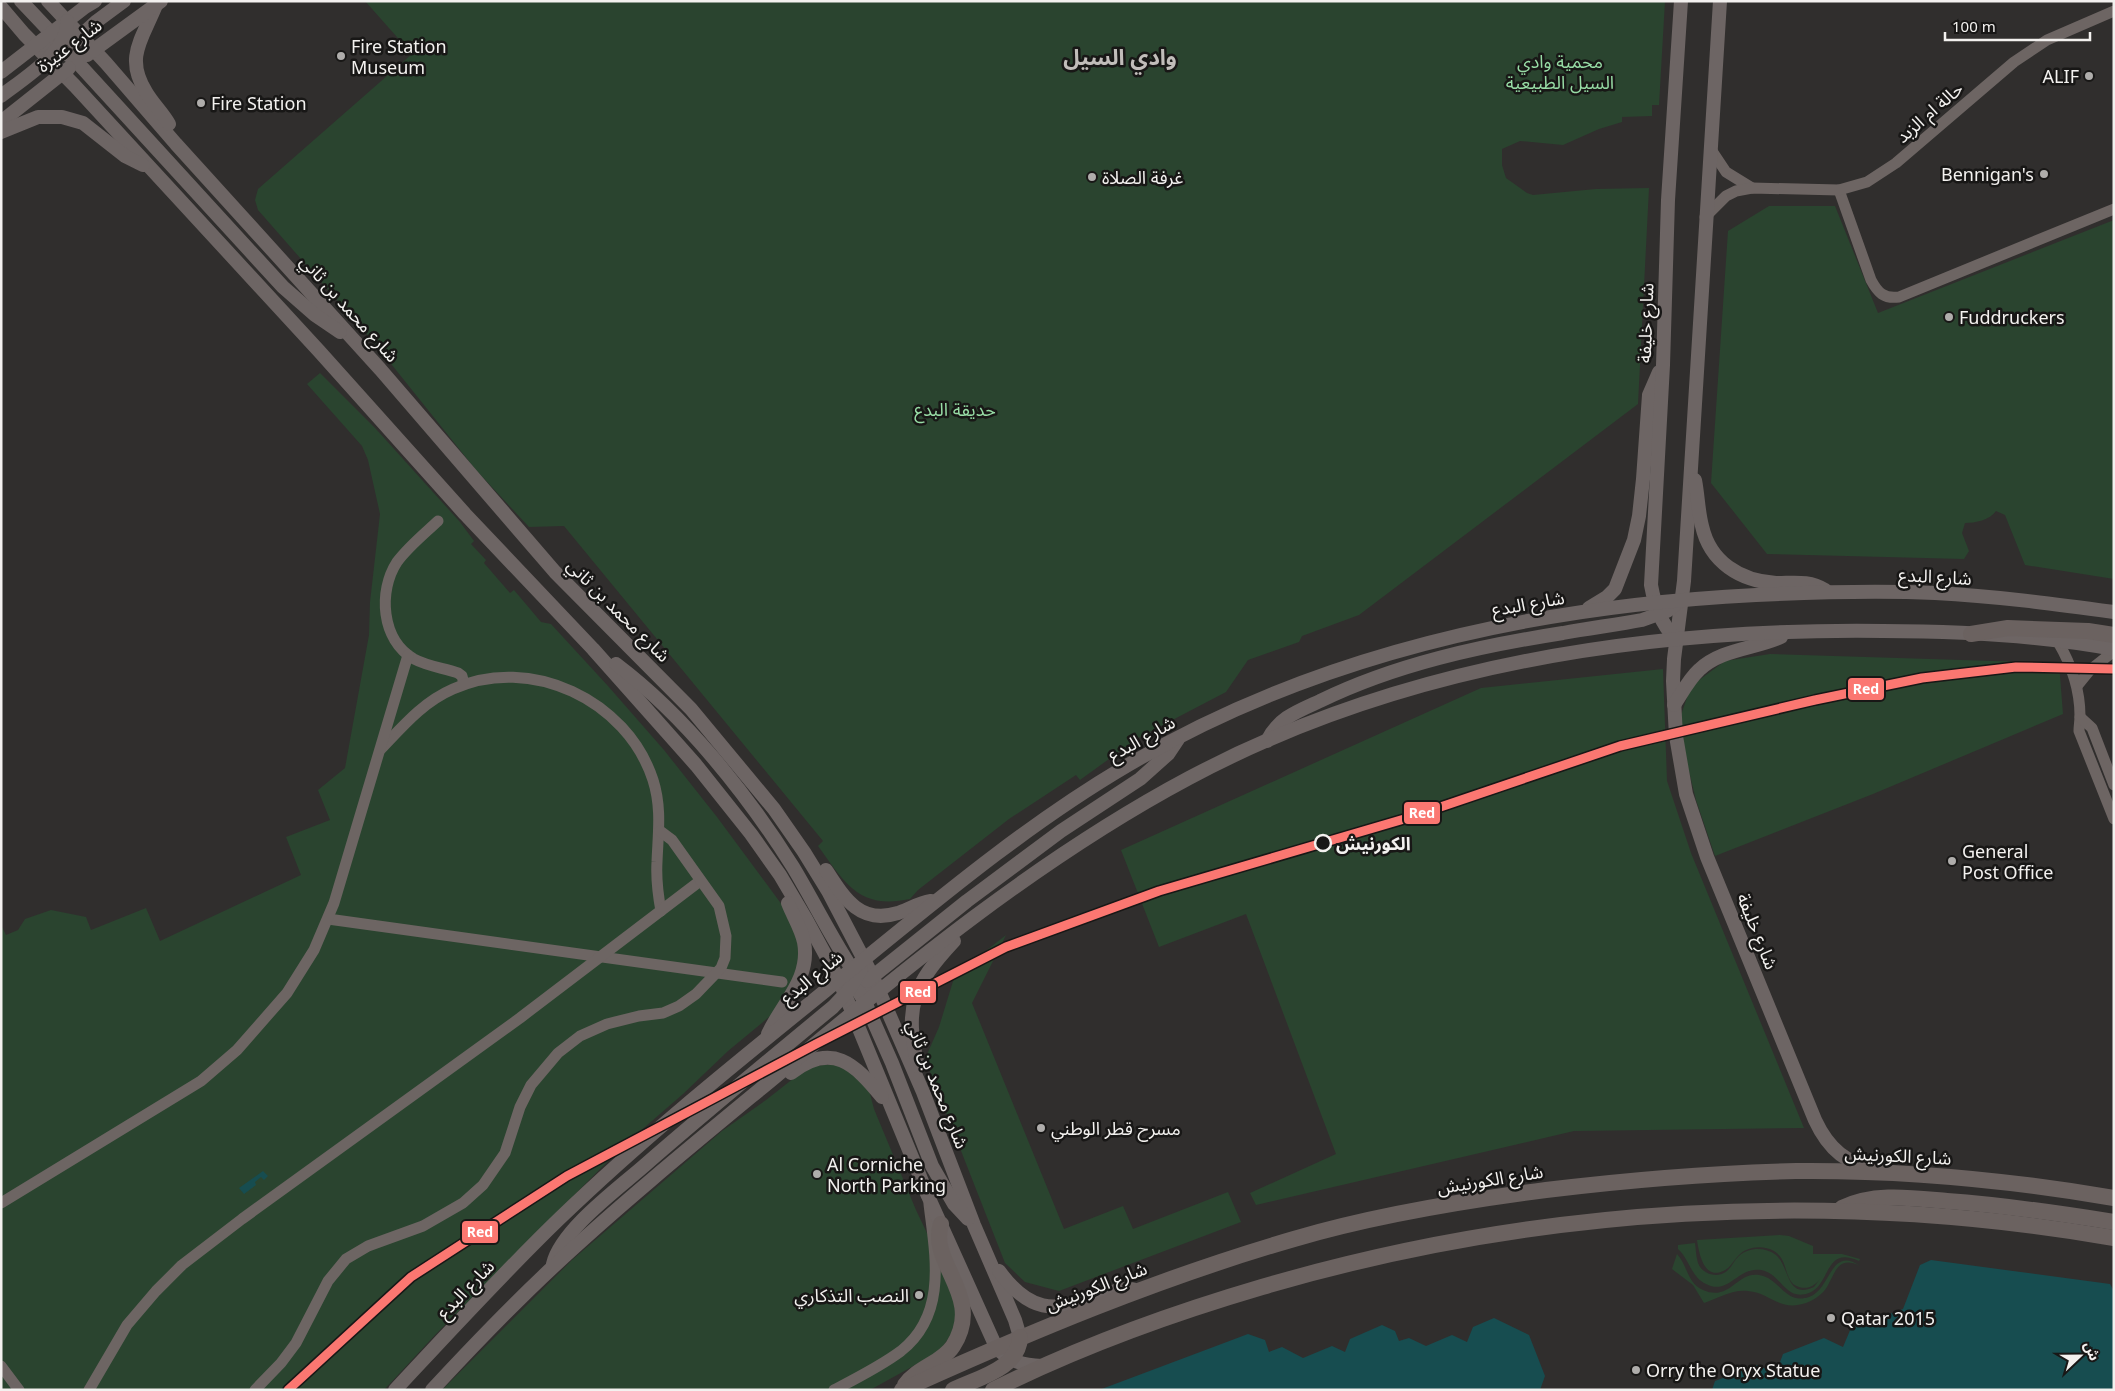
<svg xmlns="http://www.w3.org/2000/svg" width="2115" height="1391" font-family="'Noto Sans','Noto Sans Arabic',sans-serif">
<rect width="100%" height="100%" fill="#302e2d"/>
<g fill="#2a442f">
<path d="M365 1H1665L1659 105H1652V116L1622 117V122L1599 129 1563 145 1520 141 1502 149V165L1506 178 1527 193 1533 195 1596 189 1649 188 1638 404 1359 615 1302 636 1299 642 1248 660 1226 692 1138 738 1080 780 1076 775 1009 819 918 890 910 899C859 910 845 883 818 846L823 841 564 526 529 527 476 470 372 340 258 210 255 200 258 189 412 54Z"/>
<path d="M1769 206H1835L1878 313 2114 220V579L2025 565 2005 515 1996 511C1990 520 1975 523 1965 523L1962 533 1969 551 1964 559 1767 554 1711 483 1728 231Z"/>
<polygon points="320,373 376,429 460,522 474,541 471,544 486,560 484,563 510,593 514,590 541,622 551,624 608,686 664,750 717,817 788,913 799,940 799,970 775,1012 728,1051 683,1094 623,1146 435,1335 384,1390 1,1390 1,925 6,935 18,930 25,919 51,910 86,917 91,930 146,908 160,941 301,875 286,837 330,820 318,790 345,768 369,635 370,602 380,514 368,460 362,446 307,384"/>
<polygon points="1770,654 2059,663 2063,714 1873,794 1715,856 1696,800 1685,755 1681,715 1691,686 1725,661"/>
<polygon points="1663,669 1667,781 1691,853 1804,1128 1574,1131 1256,1205 1250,1193 1336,1154 1246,914 1159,947 1121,850 1481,688"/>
<polygon points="1006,935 972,1003 1064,1229 1123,1206 1133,1229 1228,1192 1241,1222 1059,1291 1025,1282 1005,1263 925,1059 939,1027 954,978 964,968"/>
<polygon points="840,1063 869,1090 874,1109 916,1210 948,1277 957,1312 954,1329 944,1345 935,1354 870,1390 442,1390 572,1260 722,1131 766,1100 808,1067"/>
<path d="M1780 1235 1789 1236 1813 1246V1254H1842L1860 1259 1859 1261C1824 1245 1831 1285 1809 1293 1785 1302 1781 1273 1761 1270 1738 1266 1729 1296 1706 1284 1691 1277 1690 1260 1678 1249V1245L1695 1243C1696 1250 1696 1257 1698 1263 1702 1274 1717 1279 1727 1271 1732 1267 1734 1260 1739 1256 1749 1247 1765 1247 1776 1255 1790 1267 1786 1300 1814 1287L1820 1279C1813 1288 1804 1291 1793 1284 1784 1274 1787 1259 1774 1251 1763 1245 1747 1246 1738 1256 1733 1261 1731 1267 1725 1270 1704 1282 1699 1253 1697 1240Z"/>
<path d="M1677 1254C1688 1266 1687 1283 1703 1290 1730 1302 1737 1271 1759 1275 1780 1278 1785 1305 1809 1297 1831 1290 1830 1245 1860 1266 1838 1255 1835 1273 1827 1287 1823 1294 1814 1300 1806 1303 1779 1312 1771 1293 1748 1291 1733 1289 1718 1298 1704 1303L1693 1285 1672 1269Z"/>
</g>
<g fill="#174d50">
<polygon points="263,1171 268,1176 264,1180 261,1177 255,1182 256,1185 244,1194 239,1188"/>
<polygon points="1931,1260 2110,1284 2114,1291 2114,1390 1712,1390 1715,1381 1757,1365 1776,1373 1783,1354 1824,1338 1843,1347 1851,1328 1903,1309 1920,1265"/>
<polygon points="1494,1318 1529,1335 1545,1376 1540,1390 1099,1390 1248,1334 1265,1340 1269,1352 1282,1347 1303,1358 1332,1346 1345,1352 1350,1339 1382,1325 1395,1331 1399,1341 1409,1338 1426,1346 1452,1335 1467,1342 1473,1327"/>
</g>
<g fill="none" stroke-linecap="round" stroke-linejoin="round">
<g stroke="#6d6563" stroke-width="11">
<polyline points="1710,148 1726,172 1752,188"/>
<path d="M1839 190 1871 280C1878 293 1884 299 1899 297L2114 209"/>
<polyline points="1705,217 1726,196 1736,191 1752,188 1839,190 1867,182 1896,163 2014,62 2047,40 2114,11"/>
<path d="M438 521C424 534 408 547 397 562 378 591 381 640 414 659 427 666 443 668 458 673L462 676 464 684"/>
<path d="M2058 642C2071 664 2080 689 2080 716 2080 721 2079 726 2079 731L2114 819"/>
<polyline points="2077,686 2090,670 2114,651"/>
<polyline points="2080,717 2092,728 2114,785"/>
<path d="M381 749C403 726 423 702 453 689 530 654 627 700 653 780 662 808 658 834 657 862 656 879 658 895 661 911"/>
<polyline points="328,919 782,982"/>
<polyline points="1,1203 201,1081 237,1050 287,993 314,950 334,903 408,655"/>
<polyline points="1,1366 19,1390"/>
<polyline points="89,1390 127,1325 156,1291 182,1265 242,1219 520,1018 700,881"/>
<polyline points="255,1390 281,1363 296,1343 328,1281 346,1259 368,1246 423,1226 463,1203 483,1185 505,1153 520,1107 531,1085 558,1053 580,1036 607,1024 639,1016 663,1013 679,1006 696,994 721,968 725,958 726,936 719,906 672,840 660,831"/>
<path d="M834 1390C857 1378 881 1366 901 1351 948 1314 935 1255 929 1204"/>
</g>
<g stroke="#6d6564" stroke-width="14">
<polyline points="21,1 57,39"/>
<polyline points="48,1 106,63 176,144 380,369 555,572 691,709 774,809 804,852 828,891 872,975 923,1092 974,1225 1015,1320 1020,1337"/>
<path d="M1720 1 1684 581 1674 659 1673 681 1676 736 1686 794 1707 857 1815 1120C1827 1146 1845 1165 1874 1167"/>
<path d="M156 5C143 38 124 57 146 92 153 104 163 113 169 124"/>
<path d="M1 7 24 34 75 86 319 351 465 514 593 649 696 765 751 834 780 875 806 919 839 980 928 1196 996 1347C1009 1362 1024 1365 1042 1366"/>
<polyline points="74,42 97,21 124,1"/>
<path d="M36 44C51 43 66 52 77 62L283 287 315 315 340 332"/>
<polyline points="87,55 161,1"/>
<polyline points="1,72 85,7 95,1"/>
<path d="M1 96C23 79 69 51 67 21"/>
<polyline points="1,122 69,68"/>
<polyline points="1,132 38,117 62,117 83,123 125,156 143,165"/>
<path d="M1695 480C1698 495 1698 511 1702 526 1710 562 1740 581 1776 583 1794 583 1809 580 1825 590"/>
<polyline points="1589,608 1607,597 1615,589 1634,540 1639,516 1643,479 1649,395 1659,372"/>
<path d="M1676 640C1661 623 1655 607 1651 585L1663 365 1668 200 1681 1"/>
<path d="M616 664C685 716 747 794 793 867 814 902 832 939 854 972L868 986 880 991"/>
<path d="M1674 705C1682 693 1689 679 1699 670 1721 649 1755 649 1781 637"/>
<path d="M1267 741C1278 718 1298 711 1320 701 1396 664 1480 646 1563 633 1589 628 1616 625 1642 620L1667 611 1681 600"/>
<path d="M826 870C844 898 860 925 898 913 909 909 919 903 931 901"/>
<polyline points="845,981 858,991 865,1002 892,1063 932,1166 954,1204 968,1219"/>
<polyline points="867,981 967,901 1061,831 1140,779 1168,754 1178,739"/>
<path d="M768 1034C782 1003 811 979 804 942 801 928 793 916 788 903"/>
<path d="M918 1066C904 1007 913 985 954 941"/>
<path d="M791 1073C832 1041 855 1064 882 1097"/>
<path d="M553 1264C561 1230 619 1188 645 1165 707 1111 770 1059 833 1007L849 990 861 969"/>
<path d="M999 1271C1029 1312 1053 1313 1098 1297 1111 1292 1123 1287 1136 1290"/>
<path d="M395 1390C449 1332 503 1273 560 1218 644 1137 735 1064 825 991 923 912 1019 829 1128 765 1318 653 1539 606 1756 595 1816 592 1876 590 1935 593 1995 596 2055 604 2114 612"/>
<path d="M432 1390C471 1348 512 1305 554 1266 625 1200 700 1139 775 1077 905 968 1039 858 1189 778 1401 665 1646 628 1883 631 1959 631 2038 635 2114 649"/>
</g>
<g stroke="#6b6260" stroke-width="16">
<polyline points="1971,634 2008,628 2088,631 2114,635"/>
<path d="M1842 1208C1874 1192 1913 1198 1947 1201 2003 1205 2058 1213 2114 1222"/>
<path d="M905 1385C918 1367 942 1363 953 1346 985 1296 928 1264 941 1224"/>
<path d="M902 1390C1030 1332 1159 1278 1294 1239 1375 1215 1461 1201 1546 1190 1628 1180 1712 1173 1796 1171 1902 1170 2009 1180 2114 1198"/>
<path d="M953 1390C977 1378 1019 1369 1020 1337"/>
<path d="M993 1390C1079 1347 1170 1314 1262 1287 1538 1206 1830 1189 2114 1238"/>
</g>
<defs>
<polyline id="metro-1" points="288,1390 411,1277 567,1176 816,1044 1006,947 1159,891 1411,817 1620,746 1815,700 1922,678 2016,667 2114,669"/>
</defs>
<use href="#metro-1" stroke="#181716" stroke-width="12"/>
<use href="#metro-1" stroke="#fb7771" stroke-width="9"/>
</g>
<g fill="#afadab" stroke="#181716" stroke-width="2">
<circle cx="341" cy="56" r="5"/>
<circle cx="2089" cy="76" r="5"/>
<circle cx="201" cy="103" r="5"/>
<circle cx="2044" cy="174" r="5"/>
<circle cx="1092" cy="177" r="5"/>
<circle cx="1949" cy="317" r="5"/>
<circle cx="1952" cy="861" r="5"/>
<circle cx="1041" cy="1128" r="5"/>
<circle cx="817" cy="1174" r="5"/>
<circle cx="919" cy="1295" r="5"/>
<circle cx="1831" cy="1318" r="5"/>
<circle cx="1636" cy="1370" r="5"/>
</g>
<circle fill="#181716" stroke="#f3f1ef" stroke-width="2.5" cx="1323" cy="843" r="8"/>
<g text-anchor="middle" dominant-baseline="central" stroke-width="5" stroke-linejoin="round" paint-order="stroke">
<g font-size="18" fill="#f3f1ef" stroke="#181716">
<text transform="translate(69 45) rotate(-37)">شارع عنيزة</text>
<text transform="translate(1929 112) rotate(-41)">حالة ام الزبد</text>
<text transform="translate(350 308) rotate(48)">شارع محمد بن ثاني</text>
<text transform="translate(1645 323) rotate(-88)">شارع خليفة</text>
<text transform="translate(1935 576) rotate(3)">شارع البدع</text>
<text transform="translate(1528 603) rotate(-10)">شارع البدع</text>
<text transform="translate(619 610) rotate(45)">شارع محمد بن ثاني</text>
<text transform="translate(1141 738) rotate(-29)">شارع البدع</text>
<text transform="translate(1758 931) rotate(68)">شارع خليفة</text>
<text transform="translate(811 977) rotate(-39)">شارع البدع</text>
<text transform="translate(938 1084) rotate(68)">شارع محمد بن ثاني</text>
<text transform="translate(1898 1155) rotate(3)">شارع الكورنيش</text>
<text transform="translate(1490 1179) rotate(-9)">شارع الكورنيش</text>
<text transform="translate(1096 1286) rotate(-21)">شارع الكورنيش</text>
<text transform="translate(465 1289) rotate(-46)">شارع البدع</text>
</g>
<g font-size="18" fill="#f3f1ef" stroke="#181716" text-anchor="start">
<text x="351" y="46">Fire Station<tspan x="351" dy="21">Museum</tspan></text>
<text x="2079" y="76" text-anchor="end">ALIF</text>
<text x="211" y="103">Fire Station</text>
<text x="2034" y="174" text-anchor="end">Bennigan's</text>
<text x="1102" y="177">غرفة الصلاة</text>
<text x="1959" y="317">Fuddruckers</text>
<text x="1962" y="851">General<tspan x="1962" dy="21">Post Office</tspan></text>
<text x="1051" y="1128">مسرح قطر الوطني</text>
<text x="827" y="1164">Al Corniche<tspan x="827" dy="21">North Parking</tspan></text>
<text x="909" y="1295" text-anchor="end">النصب التذكاري</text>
<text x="1841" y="1318">Qatar 2015</text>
<text x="1646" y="1370">Orry the Oryx Statue</text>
</g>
<g font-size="18" fill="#97dca5" stroke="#181716">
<text x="1560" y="61">محمية وادي<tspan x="1560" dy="21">السيل الطبيعية</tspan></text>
<text x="955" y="409">حديقة البدع</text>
</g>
<g font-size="18" font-weight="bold" fill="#f3f1ef" stroke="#181716" text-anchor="start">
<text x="1336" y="843">الكورنيش</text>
</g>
<g font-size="22" font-weight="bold" fill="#c1bdba" stroke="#181716">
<text x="1120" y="56">وادي السيل</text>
</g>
</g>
<g stroke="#181716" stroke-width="2">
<rect x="1847" y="677" width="38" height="24" rx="5" fill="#fb7771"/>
<rect x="1403" y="801" width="38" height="24" rx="5" fill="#fb7771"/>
<rect x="899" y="980" width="38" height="24" rx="5" fill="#fb7771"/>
<rect x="461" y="1220" width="38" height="24" rx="5" fill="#fb7771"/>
</g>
<g font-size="14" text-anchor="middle" font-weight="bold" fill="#fff">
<text x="1866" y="694">Red</text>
<text x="1422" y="818">Red</text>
<text x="918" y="997">Red</text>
<text x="480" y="1237">Red</text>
</g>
<rect width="2115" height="1391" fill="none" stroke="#f3f1ef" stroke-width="5"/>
<g transform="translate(2080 1356) rotate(68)" stroke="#181716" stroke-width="4" paint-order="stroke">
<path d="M0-4L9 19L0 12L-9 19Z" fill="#f3f1ef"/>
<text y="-8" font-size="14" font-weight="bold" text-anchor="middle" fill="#f3f1ef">ش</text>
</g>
<path d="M1945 32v8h145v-8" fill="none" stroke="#f3f1ef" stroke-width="2.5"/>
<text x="1952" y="32" font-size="15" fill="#f3f1ef" stroke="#181716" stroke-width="4" paint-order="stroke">100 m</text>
</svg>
